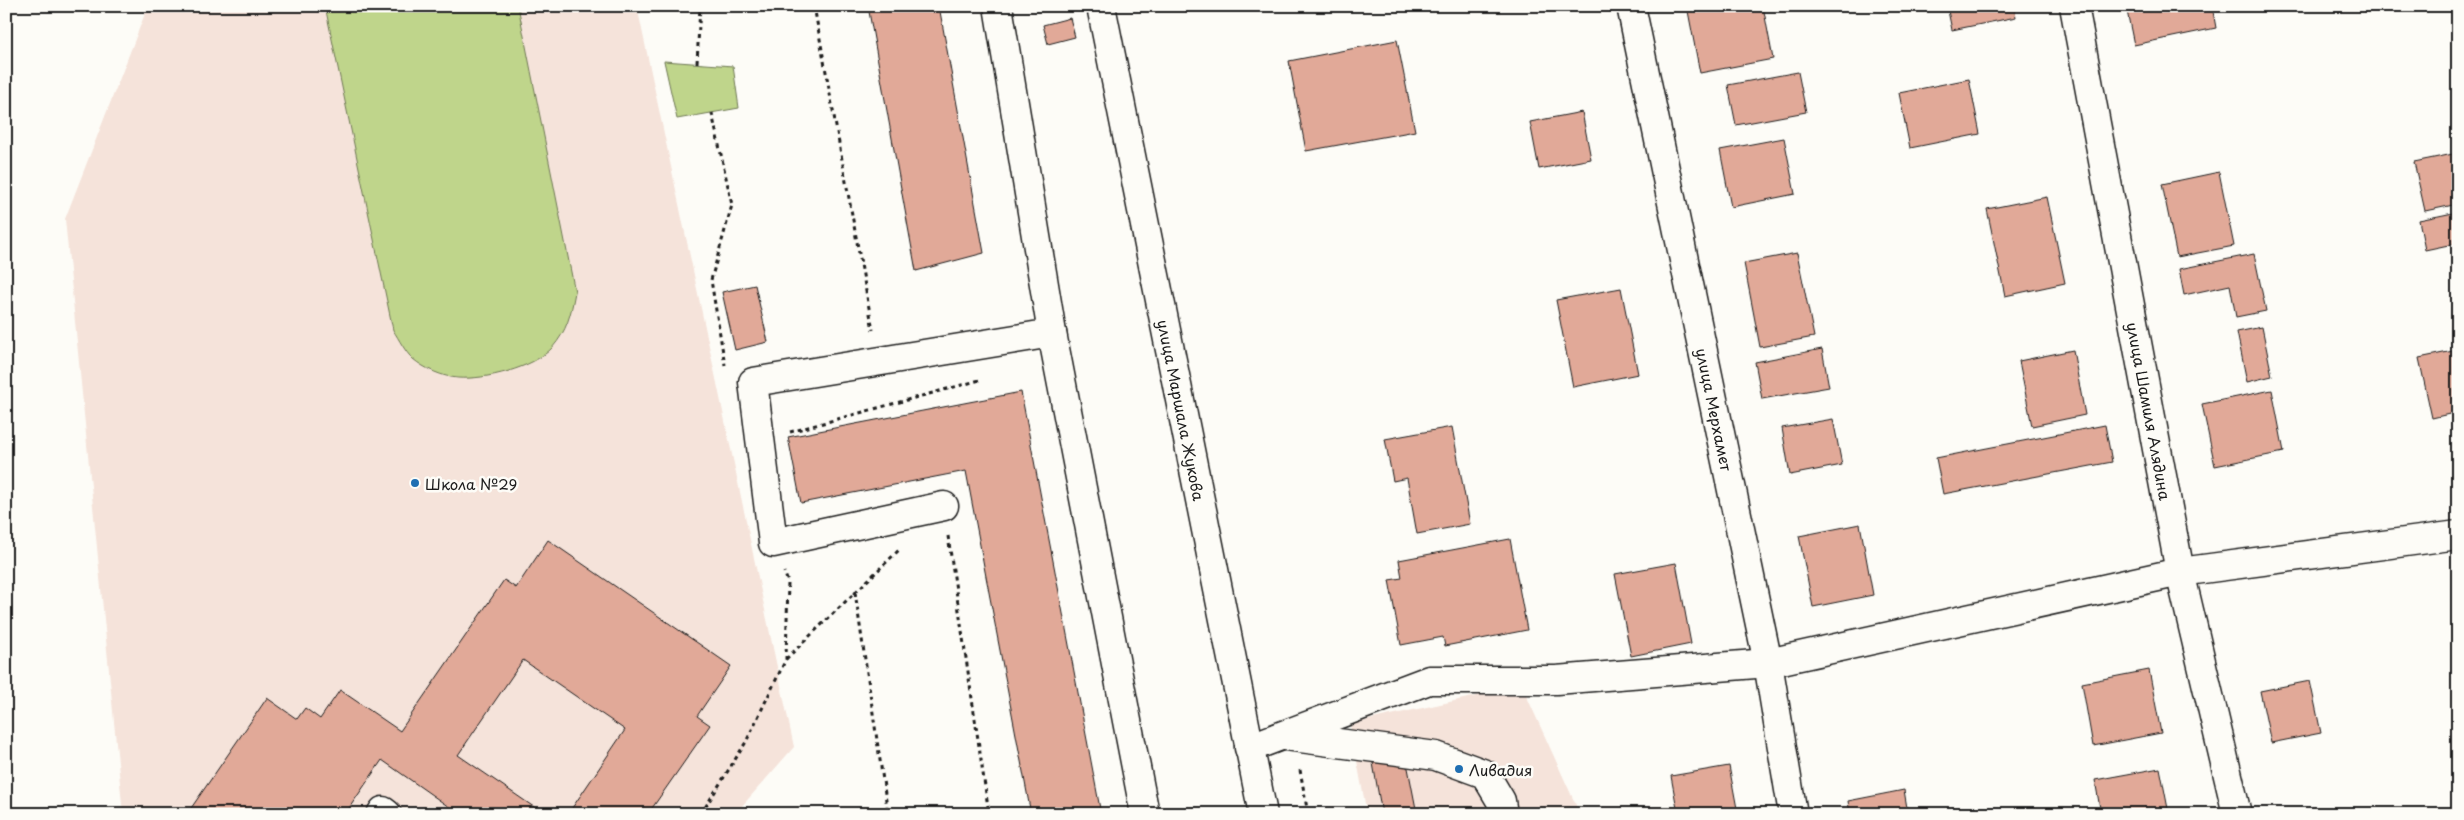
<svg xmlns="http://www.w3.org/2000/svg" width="2464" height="820" font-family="'Playpen Sans',sans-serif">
<rect width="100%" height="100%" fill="#fdfcf7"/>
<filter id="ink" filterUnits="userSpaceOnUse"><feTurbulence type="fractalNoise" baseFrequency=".02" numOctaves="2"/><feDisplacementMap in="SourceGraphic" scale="10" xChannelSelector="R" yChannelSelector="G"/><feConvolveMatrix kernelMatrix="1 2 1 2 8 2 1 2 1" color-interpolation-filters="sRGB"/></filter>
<g filter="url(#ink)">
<g fill="#f5e3da">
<polygon points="148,6 637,6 794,747 735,814 123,814 65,219"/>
<polygon points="1522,686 1580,814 1367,814 1350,724"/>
</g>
<g fill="#bfd58b" stroke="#6e7854">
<path d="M325 6H518L575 292C571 314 567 331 552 348 533 368 485 380 458 378 443 377 425 369 413 359 405 352 399 339 393 330Z"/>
<polygon points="664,61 733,66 739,108 677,119"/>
</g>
<g fill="#e1a998" stroke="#1c1c1c">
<polygon points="868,6 939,6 984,253 916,271"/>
<polygon points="1687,6 1763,6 1773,59 1700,73"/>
<polygon points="1947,6 2014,6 2016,17 1952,30"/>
<polygon points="2126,6 2212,6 2216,28 2134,45"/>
<polygon points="1070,18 1075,37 1048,44 1043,25"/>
<polygon points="1397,40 1415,131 1306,151 1289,61"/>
<polygon points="1798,72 1806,112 1736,125 1728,85"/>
<polygon points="1969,79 1980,134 1910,148 1899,93"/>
<polygon points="1582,112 1591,159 1539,169 1530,122"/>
<polygon points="1784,138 1795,194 1731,207 1720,150"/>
<polygon points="2458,153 2458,204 2425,211 2414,162"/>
<polygon points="2219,172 2234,246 2177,257 2162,184"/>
<polygon points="2047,197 2065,283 2005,296 1987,209"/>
<polygon points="2458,212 2458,243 2425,250 2419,220"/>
<polygon points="1797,253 1814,337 1760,347 1744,263"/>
<polygon points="2254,254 2266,311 2236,317 2230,285 2184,295 2179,269"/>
<polygon points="755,285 768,342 735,350 722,292"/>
<polygon points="1621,288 1638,374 1573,387 1556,300"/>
<polygon points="2262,327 2272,376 2247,382 2237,332"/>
<polygon points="1822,349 1829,387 1762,399 1755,362"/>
<polygon points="2073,350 2085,415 2032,426 2019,361"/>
<polygon points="2458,350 2458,412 2432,418 2419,358"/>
<polygon points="2272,390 2284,452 2215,466 2202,404"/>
<polygon points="1021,392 1101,814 1031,814 966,471 801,503 788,437"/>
<polygon points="1833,419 1842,465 1790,475 1782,428"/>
<polygon points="2105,425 2112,462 1943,494 1936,458"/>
<polygon points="1452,427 1470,524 1417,534 1407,478 1393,481 1385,439"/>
<polygon points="1860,524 1873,595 1813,607 1799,536"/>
<polygon points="1510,539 1527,630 1445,646 1443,637 1401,645 1389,580 1402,578 1399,560"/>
<polygon points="548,540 731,666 697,716 710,725 648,814 568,814 625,730 523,660 458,755 544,814 459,814 382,760 345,814 187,814 267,698 297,719 305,708 320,719 340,690 400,731 504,580 516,588"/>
<polygon points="1676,563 1691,644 1631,656 1615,574"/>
<polygon points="2149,670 2161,733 2093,746 2082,683"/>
<polygon points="2310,681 2321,733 2271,743 2260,691"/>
<polygon points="1395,759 1408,768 1417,814 1382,814 1373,763"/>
<polygon points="1729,766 1738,814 1678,814 1671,776"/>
<polygon points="2160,768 2169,814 2101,814 2095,780"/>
<polygon points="1904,790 1908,814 1850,814 1848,801"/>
</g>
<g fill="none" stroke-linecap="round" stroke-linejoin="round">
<defs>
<g id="minor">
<polyline points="998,6 1052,333 1145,814"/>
<path id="s1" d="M1101 6 1263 814"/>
<path id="s2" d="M1631 6 1768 663 1793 814"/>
<path id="s3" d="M2074 6 2180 572 2237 814"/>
<polyline points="944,506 773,543 753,382 1052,333"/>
<polyline points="1285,736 1436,756 1485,774 1501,801 1503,814"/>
<polyline points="1249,748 1429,680 1556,680 1768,663 2180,572 2458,535"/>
<polyline points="381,814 383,811 387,814"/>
</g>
</defs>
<use href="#minor" stroke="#1c1c1c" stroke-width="31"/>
<g stroke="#1c1c1c" stroke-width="3" stroke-dasharray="4 4" stroke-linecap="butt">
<polyline points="814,6 873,330"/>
<polyline points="697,63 700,6"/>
<polyline points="712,113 732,205 711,280 725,365"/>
<polyline points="790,432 980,380"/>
<polyline points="948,536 989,814"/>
<polyline points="855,592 888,814"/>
<polyline points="786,659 899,550"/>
<polyline points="1300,770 1308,814"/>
<polyline points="701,814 746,742 786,659 788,582 784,572"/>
</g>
<use href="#minor" stroke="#fdfcf7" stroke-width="28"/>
</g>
</g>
<g fill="#1f6fb2" stroke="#fdfcf7" stroke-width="2">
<circle cx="415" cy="483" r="5"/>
<circle cx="1459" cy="769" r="5"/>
</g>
<g text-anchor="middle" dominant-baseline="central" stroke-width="5" stroke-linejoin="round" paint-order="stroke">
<g font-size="15" fill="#1c1c1c" stroke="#fdfcf7">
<text stroke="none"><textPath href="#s2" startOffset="412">улица Мерхамет</textPath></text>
<text stroke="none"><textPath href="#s1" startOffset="412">улица Маршала Жукова</textPath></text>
<text stroke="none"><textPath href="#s3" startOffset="412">улица Шамиля Алядина</textPath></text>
</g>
<g font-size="15" fill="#1c1c1c" stroke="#fdfcf7" text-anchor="start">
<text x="425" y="483">Школа №29</text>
<text x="1469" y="769">Ливадия</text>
</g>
</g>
<rect width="2464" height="820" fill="none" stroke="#fdfcf7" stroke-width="25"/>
<rect x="12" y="12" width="2439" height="795" fill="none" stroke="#1c1c1c" stroke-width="2" filter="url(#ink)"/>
</svg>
